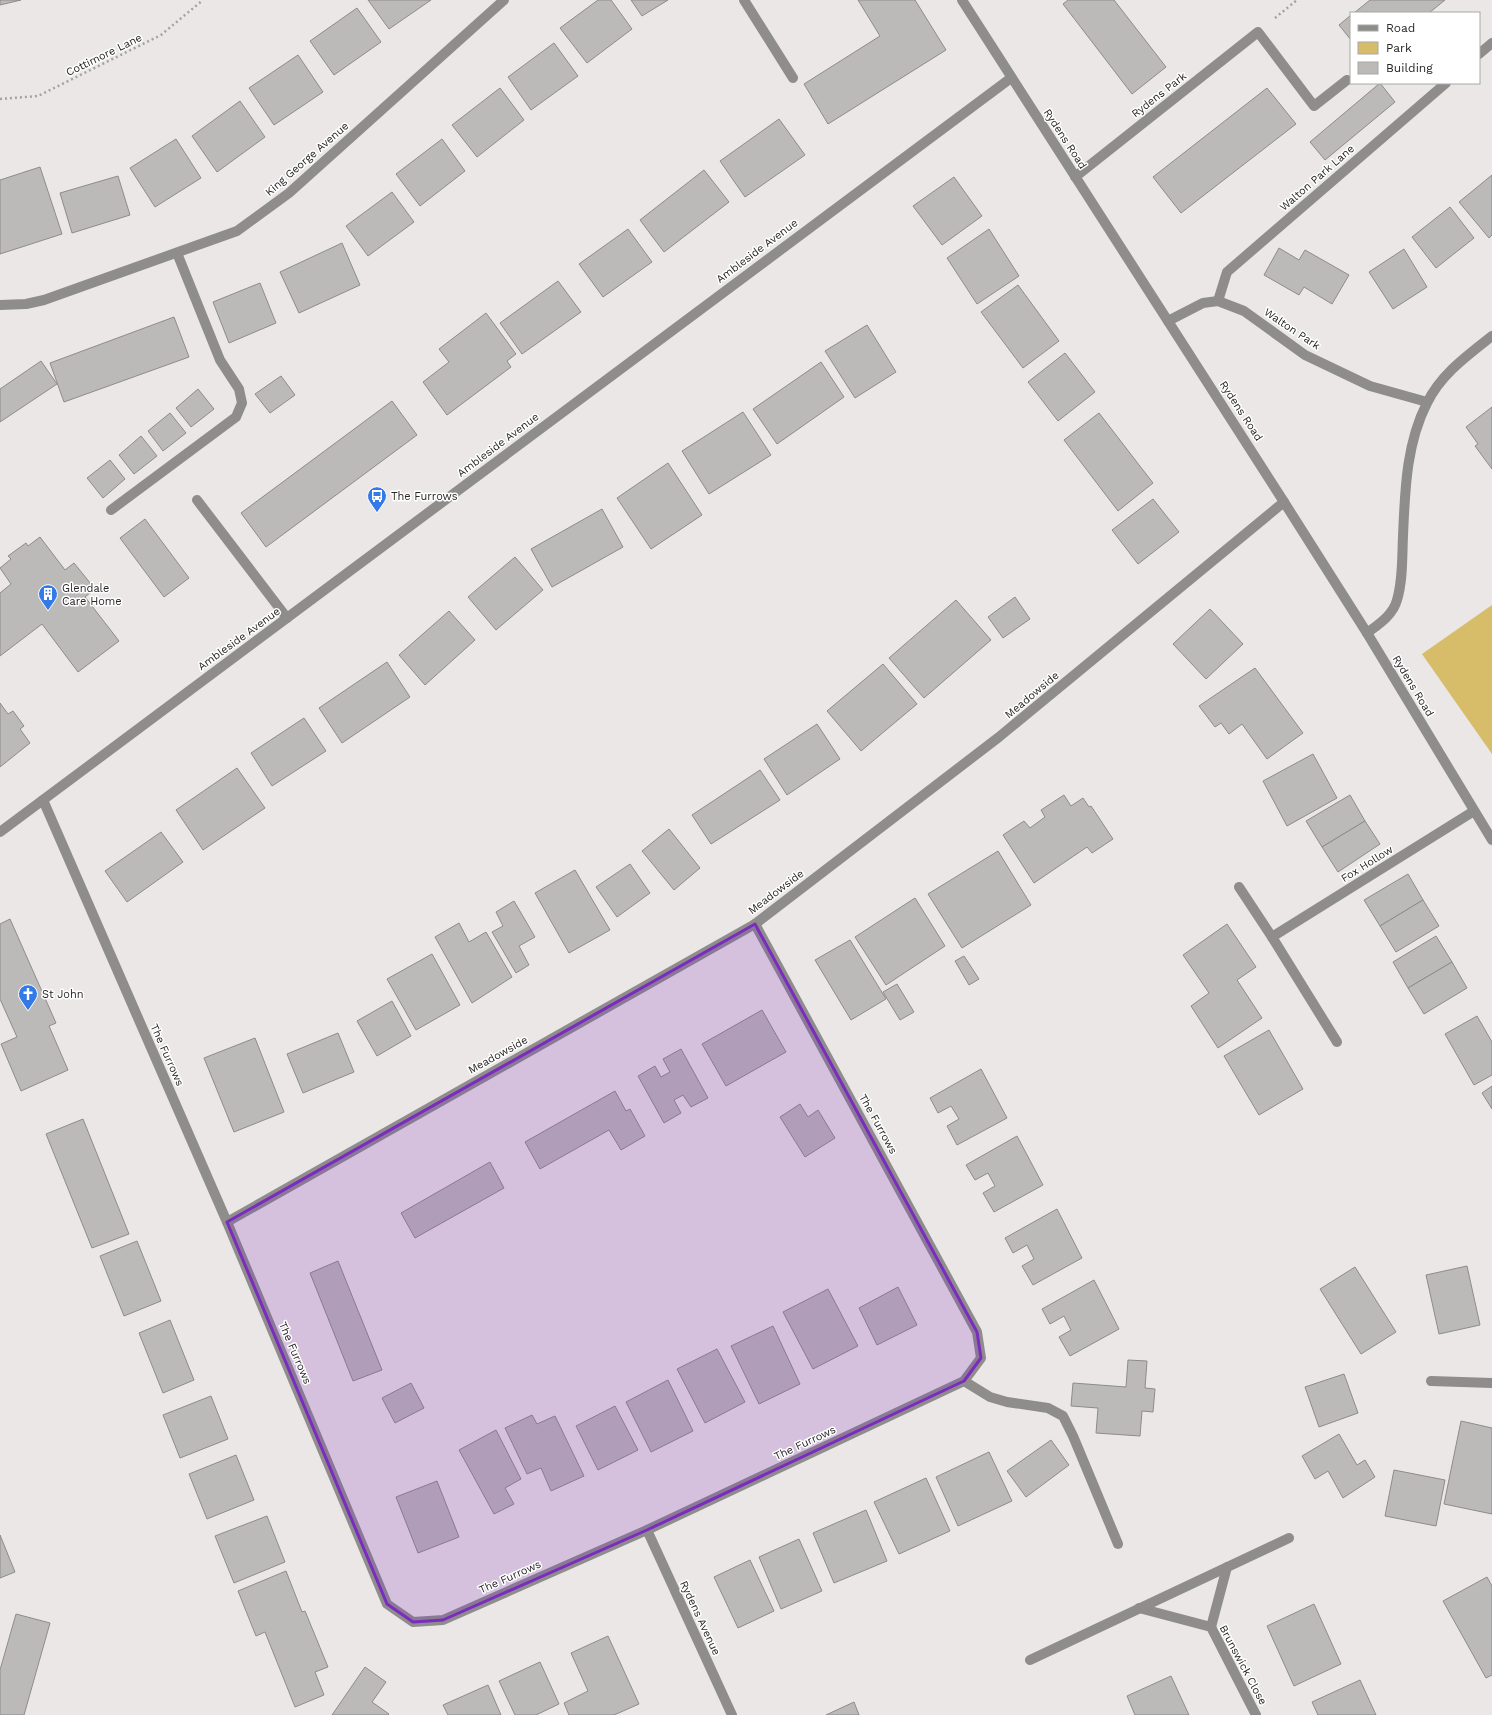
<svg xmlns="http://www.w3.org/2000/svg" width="1492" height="1715" font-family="'Work Sans',sans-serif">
<rect width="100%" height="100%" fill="#ebe7e6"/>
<polygon fill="#d7bc69" points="1492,605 1492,754 1422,654"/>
<g fill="#bcb9b9" stroke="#8e8b8b">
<polygon points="0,0 21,0 0,5"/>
<polygon points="368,0 431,0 389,29"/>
<polygon points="598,0 611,0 632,29 587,63 560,28"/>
<polygon points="631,0 668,0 642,16"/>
<polygon points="858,0 915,0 946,50 828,124 804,84 880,36"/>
<polygon points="1068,0 1114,0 1166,67 1132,94 1063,4"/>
<polygon points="1370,0 1445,0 1429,13 1354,13"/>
<polygon points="357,8 381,42 334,75 310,41"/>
<polygon points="1351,15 1351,40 1339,25"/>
<polygon points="554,43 578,76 531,110 508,77"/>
<polygon points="298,55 323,92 274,125 249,88"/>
<polygon points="1380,83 1395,102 1325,160 1310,142"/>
<polygon points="500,88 524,120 477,157 452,125"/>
<polygon points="1267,88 1296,124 1181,213 1153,177"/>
<polygon points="240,101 265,137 217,172 192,136"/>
<polygon points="779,119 805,155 745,197 720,161"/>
<polygon points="176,139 201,178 155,207 130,168"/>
<polygon points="442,139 465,171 420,206 396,174"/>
<polygon points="40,167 62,234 0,254 0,180"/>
<polygon points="704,170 729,202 664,252 640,220"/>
<polygon points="1492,175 1492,235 1489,238 1459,202"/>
<polygon points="118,176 130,215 72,233 60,193"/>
<polygon points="954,177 982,216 942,245 913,206"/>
<polygon points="392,192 414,222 368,256 346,226"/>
<polygon points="1450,207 1474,238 1436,268 1412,237"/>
<polygon points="628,229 652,262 603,297 579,264"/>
<polygon points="989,229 1019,276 977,304 947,258"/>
<polygon points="342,243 360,285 299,313 280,272"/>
<polygon points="1279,248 1299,260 1305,250 1349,275 1332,304 1304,287 1299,295 1264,275"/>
<polygon points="1404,249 1427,287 1393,309 1369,272"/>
<polygon points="558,281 581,312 522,354 500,323"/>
<polygon points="260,283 276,323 229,343 213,302"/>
<polygon points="1018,285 1059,341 1023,368 981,312"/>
<polygon points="486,313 516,354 507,361 511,367 447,415 423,382 449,362 439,349"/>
<polygon points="174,317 189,357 64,402 50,363"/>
<polygon points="867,325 896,372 855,398 825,351"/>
<polygon points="1065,353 1095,392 1058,421 1028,382"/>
<polygon points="41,361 57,384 0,422 0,389"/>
<polygon points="821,362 844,397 777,444 753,409"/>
<polygon points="281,376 295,395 270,413 255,394"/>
<polygon points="198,389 214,409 191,427 176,408"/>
<polygon points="392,401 417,435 266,547 241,513"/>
<polygon points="1492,407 1492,469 1475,446 1478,444 1466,427"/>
<polygon points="743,412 771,455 709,494 682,451"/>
<polygon points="170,413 186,433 163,451 148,431"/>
<polygon points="1099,413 1153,483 1118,511 1064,440"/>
<polygon points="141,436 157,456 134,474 119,455"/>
<polygon points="110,460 125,479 103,498 87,478"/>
<polygon points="668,463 702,515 651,549 617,498"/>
<polygon points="1153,499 1179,532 1138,564 1112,530"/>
<polygon points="602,509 623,547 552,587 531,549"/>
<polygon points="145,519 189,578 164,597 120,538"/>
<polygon points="40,537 65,570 74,563 95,589 85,597 119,641 78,672 42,624 0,656 0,593 11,584 0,568 11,559 8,556 26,543 28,546"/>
<polygon points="515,557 543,590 496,630 468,597"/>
<polygon points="1015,597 1030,619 1003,638 988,617"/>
<polygon points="956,600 991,640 924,698 889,658"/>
<polygon points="1210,609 1243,644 1206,679 1173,644"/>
<polygon points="449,611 475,640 425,685 399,655"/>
<polygon points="387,662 410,697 342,743 319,708"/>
<polygon points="883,664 917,704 861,751 827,711"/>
<polygon points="1255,668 1303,733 1267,759 1242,724 1229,734 1221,723 1215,727 1199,706"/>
<polygon points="0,703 8,714 13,711 24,726 20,729 30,743 0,767"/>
<polygon points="304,718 326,751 272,786 251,753"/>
<polygon points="817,724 840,759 787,795 764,759"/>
<polygon points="1313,754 1337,798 1287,826 1263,781"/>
<polygon points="237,768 265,808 203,850 176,810"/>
<polygon points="760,770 780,800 711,844 692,815"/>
<polygon points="1064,795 1071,806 1083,798 1089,807 1091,806 1113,839 1092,853 1087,847 1034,883 1003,835 1024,821 1030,828 1045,817 1041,810"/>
<polygon points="1350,795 1365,821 1322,847 1306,821"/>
<polygon points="1365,821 1380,844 1338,872 1322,847"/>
<polygon points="669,829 700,868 674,890 642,851"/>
<polygon points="161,832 183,862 127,902 105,871"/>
<polygon points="998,851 1031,905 962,948 928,894"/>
<polygon points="630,864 650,893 617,917 596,887"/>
<polygon points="575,870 610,930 569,953 535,893"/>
<polygon points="1408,874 1423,900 1380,926 1364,900"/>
<polygon points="915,898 945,946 886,985 855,937"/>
<polygon points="1423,900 1439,926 1396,952 1380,926"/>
<polygon points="514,901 535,937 519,946 529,965 516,973 492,932 503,926 496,912"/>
<polygon points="10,919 56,1023 49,1026 68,1070 21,1091 1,1044 17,1037 0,999 0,924"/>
<polygon points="459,923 469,942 486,932 512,977 472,1003 435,937"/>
<polygon points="1227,924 1256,967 1237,980 1262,1018 1218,1048 1191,1006 1209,993 1183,955"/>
<polygon points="1436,936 1452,962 1408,988 1393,962"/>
<polygon points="850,940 886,999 851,1020 815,960"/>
<polygon points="432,954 460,1005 416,1030 387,979"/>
<polygon points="964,956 979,979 969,985 955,961"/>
<polygon points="1452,962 1467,988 1424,1014 1408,988"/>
<polygon points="897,984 914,1012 900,1020 883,992"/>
<polygon points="392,1001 411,1036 377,1056 357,1021"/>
<polygon points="762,1010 786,1052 726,1086 702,1044"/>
<polygon points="1477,1016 1492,1042 1492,1075 1474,1085 1445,1034"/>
<polygon points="1269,1030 1303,1089 1259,1115 1224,1056"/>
<polygon points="338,1033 354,1072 303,1093 287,1054"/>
<polygon points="255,1038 284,1112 234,1132 204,1058"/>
<polygon points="681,1049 708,1098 691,1107 683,1095 674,1100 681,1113 664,1123 638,1076 655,1066 661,1077 670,1072 663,1059"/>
<polygon points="981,1069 1007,1118 957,1145 947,1126 959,1119 951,1106 938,1113 930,1098"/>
<polygon points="1492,1086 1492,1109 1482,1093"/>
<polygon points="615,1091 626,1111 630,1109 645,1136 621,1150 609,1130 540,1169 525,1142"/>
<polygon points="800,1104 808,1117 818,1110 835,1138 805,1157 780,1117"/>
<polygon points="83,1119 129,1234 92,1248 46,1134"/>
<polygon points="1017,1136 1043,1185 994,1212 983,1193 995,1186 988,1173 975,1180 966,1165"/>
<polygon points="490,1162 504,1188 415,1238 401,1213"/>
<polygon points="1057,1209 1082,1258 1033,1285 1022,1266 1034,1259 1027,1245 1013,1253 1005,1238"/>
<polygon points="137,1241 161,1301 124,1316 100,1256"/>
<polygon points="338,1261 382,1370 353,1381 310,1273"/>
<polygon points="1467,1266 1480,1325 1439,1334 1426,1275"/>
<polygon points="1355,1267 1396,1332 1361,1354 1320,1289"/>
<polygon points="1094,1280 1119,1329 1070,1356 1059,1337 1071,1330 1064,1316 1050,1324 1042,1309"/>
<polygon points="898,1287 917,1325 877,1345 859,1308"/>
<polygon points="828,1289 858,1346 813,1369 783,1312"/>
<polygon points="170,1320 194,1380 163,1393 139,1333"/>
<polygon points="773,1326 800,1384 759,1404 731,1346"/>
<polygon points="717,1349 745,1402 705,1423 677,1369"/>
<polygon points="1128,1360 1147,1361 1145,1388 1155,1389 1153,1412 1142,1411 1140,1436 1096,1433 1098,1408 1071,1406 1073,1383 1126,1387"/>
<polygon points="1344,1374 1358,1413 1319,1427 1305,1387"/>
<polygon points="668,1380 693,1431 651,1452 626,1402"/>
<polygon points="411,1383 424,1408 395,1423 382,1398"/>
<polygon points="211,1396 228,1439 180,1458 163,1415"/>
<polygon points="615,1406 638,1450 598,1470 576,1426"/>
<polygon points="532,1415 537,1424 555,1416 584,1476 551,1491 541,1468 527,1474 505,1428"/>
<polygon points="1461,1421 1492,1428 1492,1514 1444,1504"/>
<polygon points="496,1430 521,1479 505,1488 514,1504 494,1514 459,1450"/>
<polygon points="1339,1434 1357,1465 1365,1460 1375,1477 1343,1498 1328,1471 1315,1479 1302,1456"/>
<polygon points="1051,1440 1069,1465 1026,1497 1007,1471"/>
<polygon points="989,1452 1012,1501 958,1526 936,1477"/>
<polygon points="236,1455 254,1500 207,1519 189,1474"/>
<polygon points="1394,1470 1445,1480 1436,1526 1385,1516"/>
<polygon points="926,1478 950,1531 899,1554 874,1502"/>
<polygon points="437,1481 459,1537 418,1553 396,1497"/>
<polygon points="866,1510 887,1561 834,1583 813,1533"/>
<polygon points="267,1516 285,1562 234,1583 215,1536"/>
<polygon points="0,1535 15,1572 0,1578"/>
<polygon points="799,1539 822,1591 781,1609 759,1557"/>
<polygon points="750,1560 774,1611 738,1628 714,1577"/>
<polygon points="286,1571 302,1612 305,1611 328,1667 315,1672 324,1695 295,1707 265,1632 256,1636 238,1591"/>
<polygon points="1487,1577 1492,1586 1492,1675 1486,1678 1443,1601"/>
<polygon points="1314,1604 1341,1664 1294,1686 1267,1626"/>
<polygon points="16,1614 50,1623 24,1715 0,1715 0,1670"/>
<polygon points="608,1636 639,1704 614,1715 569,1715 564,1703 588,1691 571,1653"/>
<polygon points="540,1662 559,1704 536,1715 515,1715 499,1681"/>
<polygon points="365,1667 386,1682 372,1702 389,1714 388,1715 332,1715"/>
<polygon points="1171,1676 1189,1715 1135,1715 1127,1696"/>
<polygon points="1360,1680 1376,1715 1318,1715 1312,1702"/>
<polygon points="488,1685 501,1715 448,1715 443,1705"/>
<polygon points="854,1702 859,1715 826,1715"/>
</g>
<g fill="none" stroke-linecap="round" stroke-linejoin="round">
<g stroke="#a5a2a1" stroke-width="2.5" stroke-dasharray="2 3" stroke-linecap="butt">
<polyline points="1275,18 1297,0"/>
<polyline points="0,99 38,96 161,35 203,0"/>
</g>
<g stroke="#8e8d8c" stroke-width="10">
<polyline points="744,0 793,78"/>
<polyline points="962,0 1284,502 1367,633 1492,840"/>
<polyline points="1479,54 1492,43"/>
<polyline points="1075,177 1258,32 1314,106 1347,80"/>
<polyline points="1218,301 1227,272 1446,83"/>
<polyline points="0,305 26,304 44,300 237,231 289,193 504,0"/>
<polyline points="1168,321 1203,303 1218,301 1244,311 1305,355 1370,386 1427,402"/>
<polyline points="197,500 287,618"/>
<polyline points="111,510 236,417 242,403 239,389 220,360 177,253"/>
<path d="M1367 633C1379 624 1393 615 1397 600 1403 580 1402 557 1403 536 1405 491 1406 444 1427 403 1441 374 1468 355 1492 336"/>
<polyline points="43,800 227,1222 387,1604 413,1622 443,1620 647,1530 964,1381 981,1358 977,1332 755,924"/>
<polyline points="0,832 1011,78"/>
<polyline points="1239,887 1272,937 1337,1042"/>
<polyline points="1272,937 1474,811"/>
<polyline points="227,1222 755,924 999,737 1284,502"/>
<polyline points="964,1381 990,1397 1007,1402 1048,1408 1063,1416 1073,1436 1118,1544"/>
<polyline points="1431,1381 1492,1383"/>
<polyline points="647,1530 732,1715"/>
<polyline points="1139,1608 1211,1627 1256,1715"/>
<polyline points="1211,1627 1227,1567"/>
<polyline points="1030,1660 1289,1538"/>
</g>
</g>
<path fill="#7b2cbf" fill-opacity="0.2" stroke="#7b2cbf" stroke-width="3" stroke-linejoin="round" d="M755 924 977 1332 981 1358 964 1381 647 1530 443 1620 413 1622 387 1604 227 1222Z"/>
<defs>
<symbol id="bus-pin" viewBox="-11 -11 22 30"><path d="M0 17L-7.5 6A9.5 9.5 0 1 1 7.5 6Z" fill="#337ae7" stroke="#fff"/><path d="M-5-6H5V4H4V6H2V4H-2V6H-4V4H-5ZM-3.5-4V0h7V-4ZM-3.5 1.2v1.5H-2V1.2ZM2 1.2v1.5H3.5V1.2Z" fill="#fff"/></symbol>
<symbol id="building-pin" viewBox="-11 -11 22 30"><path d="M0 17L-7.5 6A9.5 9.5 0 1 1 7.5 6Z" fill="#337ae7" stroke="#fff"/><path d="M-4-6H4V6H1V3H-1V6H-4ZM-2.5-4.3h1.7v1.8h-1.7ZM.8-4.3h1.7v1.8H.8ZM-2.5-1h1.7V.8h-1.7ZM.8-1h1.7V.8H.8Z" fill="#fff"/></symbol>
<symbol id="church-pin" viewBox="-11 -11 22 30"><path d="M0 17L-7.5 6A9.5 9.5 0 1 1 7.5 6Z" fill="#337ae7" stroke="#fff"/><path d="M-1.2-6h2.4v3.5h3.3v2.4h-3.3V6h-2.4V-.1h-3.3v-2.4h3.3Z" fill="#fff"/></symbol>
</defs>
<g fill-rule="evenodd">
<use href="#bus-pin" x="366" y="485" width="22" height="30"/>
<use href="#building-pin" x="37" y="583" width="22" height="30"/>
<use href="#church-pin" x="17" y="983" width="22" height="30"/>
</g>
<g text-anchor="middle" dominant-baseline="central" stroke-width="3" stroke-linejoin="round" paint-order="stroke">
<g font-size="11" fill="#272525" stroke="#fff">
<text transform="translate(104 55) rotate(-26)">Cottimore Lane</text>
<text transform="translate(1159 95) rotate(-38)">Rydens Park</text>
<text transform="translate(1065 139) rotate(57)">Rydens Road</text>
<text transform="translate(307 159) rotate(-41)">King George Avenue</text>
<text transform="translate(1317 178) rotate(-41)">Walton Park Lane</text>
<text transform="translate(757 251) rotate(-37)">Ambleside Avenue</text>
<text transform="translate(1292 329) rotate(34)">Walton Park</text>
<text transform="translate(1241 411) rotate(57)">Rydens Road</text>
<text transform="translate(498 445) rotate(-37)">Ambleside Avenue</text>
<text transform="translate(239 639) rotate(-36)">Ambleside Avenue</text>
<text transform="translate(1413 686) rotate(59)">Rydens Road</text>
<text transform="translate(1032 695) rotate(-40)">Meadowside</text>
<text transform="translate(1367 864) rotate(-32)">Fox Hollow</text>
<text transform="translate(776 892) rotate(-37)">Meadowside</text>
<text transform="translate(167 1055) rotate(66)">The Furrows</text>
<text transform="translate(498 1055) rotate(-29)">Meadowside</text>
<text transform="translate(878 1124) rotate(61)">The Furrows</text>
<text transform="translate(295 1353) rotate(67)">The Furrows</text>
<text transform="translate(805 1443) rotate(-25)">The Furrows</text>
<text transform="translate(510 1577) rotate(-24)">The Furrows</text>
<text transform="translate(700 1618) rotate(65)">Rydens Avenue</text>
<text transform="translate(1243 1665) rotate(62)">Brunswick Close</text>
</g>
<g font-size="11" fill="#272525" stroke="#fff" text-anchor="start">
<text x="391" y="496">The Furrows</text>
<text x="62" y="588">Glendale<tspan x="62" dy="13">Care Home</tspan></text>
<text x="42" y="994">St John</text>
</g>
</g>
<rect x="1350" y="12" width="130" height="72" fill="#ffffff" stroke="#a9a8a8"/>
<rect x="1358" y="25" width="20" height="6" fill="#8e8d8c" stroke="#a9a8a8"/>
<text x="1386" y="32" font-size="12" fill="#272525">Road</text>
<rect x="1358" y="42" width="20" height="12" fill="#d7bc69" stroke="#a9a8a8"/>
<text x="1386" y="52" font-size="12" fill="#272525">Park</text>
<rect x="1358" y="62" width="20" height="12" fill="#bcb9b9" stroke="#a9a8a8"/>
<text x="1386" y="72" font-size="12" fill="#272525">Building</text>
</svg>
